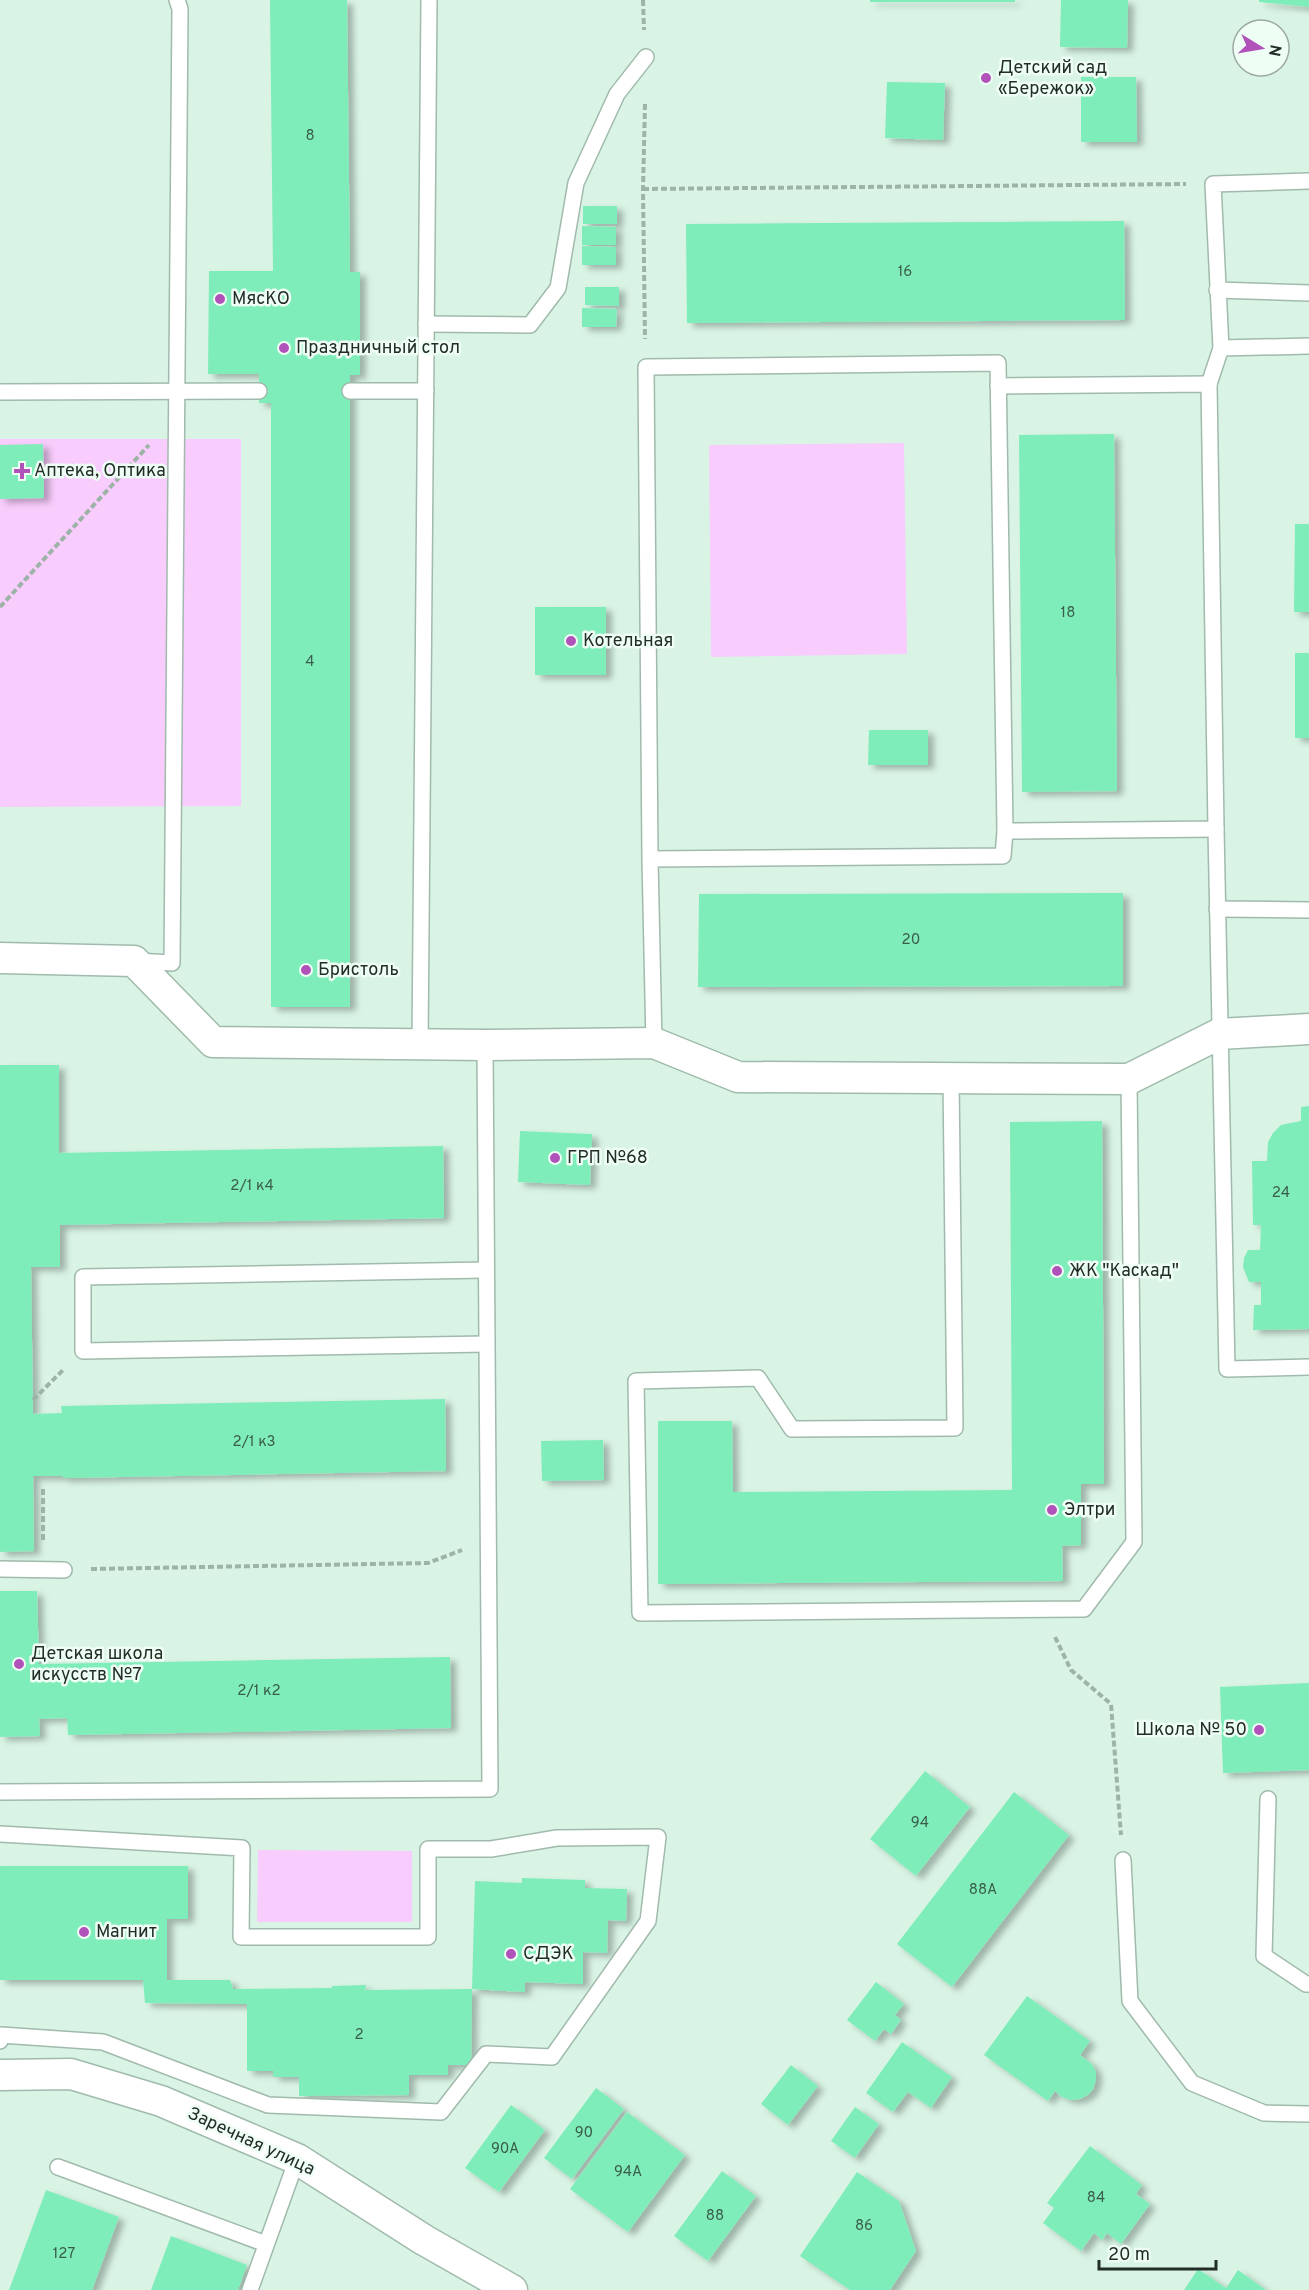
<svg xmlns="http://www.w3.org/2000/svg" width="1309" height="2290" font-family="Overpass,sans-serif">
<defs>
<filter id="shadow"><feDropShadow dx="6" dy="4" stdDeviation="3" flood-color="#0004"/></filter>
</defs>
<rect width="100%" height="100%" fill="#d9f4e5"/>
<g fill="#f8ccfc">
<polygon points="0,439 241,439 241,806 0,807"/>
<polygon points="904,443 907,654 711,657 709,445"/>
<polygon points="258,1850 412,1851 412,1922 257,1922"/>
</g>
<g fill="#7fedb9" filter="url(#shadow)">
<polygon points="270,0 347,0 350,272 360,272 360,375 350,375 350,1007 271,1007 271,403 259,403 259,374 208,374 209,271 273,271"/>
<rect x="870" y="0" width="145" height="2"/>
<polygon points="1061,0 1128,0 1127,48 1060,47"/>
<polygon points="1259,0 1309,0 1309,7 1259,2"/>
<polygon points="1081,77 1136,77 1137,142 1081,142"/>
<polygon points="887,82 945,83 943,140 885,138"/>
<rect x="583" y="206" width="34" height="18"/>
<polygon points="1124,221 1125,320 687,323 686,224"/>
<polygon points="582,226 616,227 616,245 582,245"/>
<polygon points="582,246 616,247 616,265 582,265"/>
<polygon points="585,287 619,287 619,306 585,305"/>
<polygon points="582,308 617,309 616,327 582,327"/>
<polygon points="1114,434 1117,791 1022,792 1019,435"/>
<polygon points="43,444 44,498 0,499 0,445"/>
<polygon points="1295,524 1309,524 1309,612 1294,612"/>
<rect x="535" y="607" width="71" height="68"/>
<rect x="1295" y="653" width="14" height="85"/>
<polygon points="869,730 928,730 928,765 868,765"/>
<polygon points="1123,893 1123,986 698,987 699,894"/>
<polygon points="0,1065 59,1065 59,1153 443,1146 444,1218 60,1225 60,1267 31,1267 33,1414 62,1413 61,1406 445,1399 446,1471 63,1478 63,1476 33,1476 34,1551 0,1552"/>
<polygon points="1309,1106 1309,1329 1253,1330 1254,1305 1261,1305 1261,1282 1249,1282 1243,1267 1244,1258 1248,1250 1260,1250 1261,1225 1253,1225 1252,1161 1267,1161 1268,1142 1273,1133 1281,1125 1301,1121 1301,1107"/>
<polygon points="1102,1121 1104,1484 1081,1484 1081,1545 1062,1546 1063,1581 658,1584 658,1421 732,1421 733,1492 1012,1490 1010,1122"/>
<polygon points="520,1131 592,1134 590,1185 518,1182"/>
<polygon points="603,1440 604,1480 542,1481 541,1441"/>
<polygon points="0,1591 37,1591 39,1664 450,1657 451,1728 68,1735 67,1718 39,1719 40,1736 0,1737"/>
<polygon points="1309,1683 1309,1770 1223,1773 1220,1687"/>
<polygon points="925,1771 970,1807 916,1876 870,1839"/>
<polygon points="1014,1792 1069,1835 952,1987 897,1944"/>
<polygon points="0,1866 188,1866 188,1919 167,1919 167,1980 230,1980 233,1989 332,1988 332,1986 366,1985 365,1990 472,1989 475,1881 522,1883 522,1878 585,1880 585,1888 627,1889 626,1921 608,1920 607,1953 583,1952 583,1984 525,1982 525,1992 472,1989 471,2065 448,2065 448,2075 409,2075 409,2095 299,2096 299,2077 273,2077 273,2071 247,2071 247,2004 145,2003 143,1980 0,1980"/>
<polygon points="876,1982 904,2004 895,2015 901,2020 891,2034 884,2029 875,2041 847,2020"/>
<polygon points="1027,1996 1090,2041 1080,2055 1092,2064 1096,2072 1096,2080 1093,2089 1088,2095 1080,2099 1071,2100 1062,2097 1055,2091 1048,2101 984,2055"/>
<polygon points="902,2042 952,2077 931,2108 908,2092 893,2112 866,2093"/>
<polygon points="791,2065 818,2086 788,2125 761,2104"/>
<polygon points="596,2088 624,2109 572,2179 544,2158"/>
<polygon points="511,2105 545,2130 499,2192 465,2168"/>
<polygon points="855,2107 879,2124 855,2158 831,2141"/>
<polygon points="627,2112 685,2155 628,2232 570,2189"/>
<polygon points="1090,2146 1142,2185 1136,2194 1150,2204 1121,2244 1107,2233 1102,2240 1094,2233 1081,2251 1043,2223 1054,2208 1047,2203"/>
<polygon points="722,2171 756,2196 708,2261 674,2236"/>
<polygon points="857,2172 899,2201 916,2251 890,2290 850,2290 800,2256"/>
<polygon points="46,2190 119,2217 92,2290 9,2290"/>
<polygon points="171,2236 247,2265 238,2290 151,2290"/>
<polygon points="1198,2269 1226,2288 1238,2270 1266,2290 1184,2290"/>
</g>
<g fill="none" stroke-linecap="round" stroke-linejoin="round">
<defs>
<g id="lane">
<polyline points="1217,290 1309,293"/>
<polyline points="426,324 530,325 558,288 576,183 617,94 646,57"/>
<polyline points="1221,348 1213,184 1309,181"/>
<polyline points="1209,384 1221,348 1309,346"/>
<polyline points="998,386 1209,384 1216,829 1005,831"/>
<polyline points="350,391 426,391"/>
<polyline points="0,392 259,391"/>
<polyline points="1216,829 1227,1369 1309,1367"/>
<polyline points="650,859 1003,856 1005,831 998,363 646,367 650,859 654,1043"/>
<polyline points="1217,909 1309,910"/>
<polyline points="136,961 172,963 180,9 177,0"/>
<polyline points="420,1045 429,0"/>
<polyline points="951,1077 955,1428 792,1429 758,1378 636,1381 640,1613 1084,1609 1134,1542 1129,1079"/>
<polyline points="486,1270 83,1277 83,1351 486,1344"/>
<polyline points="0,1569 64,1570"/>
<polyline points="0,1792 490,1789 485,1045"/>
<polyline points="1268,1799 1264,1956 1306,1984 1309,1984"/>
<polyline points="0,1834 242,1848 241,1937 428,1937 428,1849 491,1849 557,1838 658,1837 648,1921 552,2057 486,2054 441,2112 268,2105 103,2042 1,2035 0,2041"/>
<polyline points="1123,1860 1130,2001 1192,2083 1264,2113 1309,2114"/>
<polyline points="58,2167 266,2244"/>
<polyline points="250,2290 297,2159"/>
</g>
<g id="street">
<polyline points="0,958 134,961 213,1042 485,1045 654,1043 738,1077 1129,1079 1219,1034 1309,1029"/>
<polyline points="0,2075 71,2074 161,2101 297,2159 424,2240 512,2290"/>
</g>
</defs>
<use href="#lane" stroke="#a0baac" stroke-width="18"/>
<use href="#street" stroke="#a0baac" stroke-width="33"/>
<g stroke="#9db3a7" stroke-width="4" stroke-dasharray="6 3" stroke-linecap="butt">
<polyline points="643,0 644,30"/>
<polyline points="645,104 643,189 645,339"/>
<polyline points="643,189 1186,184"/>
<polyline points="0,607 149,445"/>
<polyline points="33,1400 63,1370"/>
<polyline points="43,1489 43,1542"/>
<polyline points="91,1569 428,1563 462,1550"/>
<polyline points="1055,1637 1071,1670 1111,1704 1121,1835"/>
</g>
<use href="#lane" stroke="#fff" stroke-width="15"/>
<use href="#street" stroke="#fff" stroke-width="30"/>
</g>
<g fill="#b152bb" stroke="#eefef5" stroke-width="2">
<circle cx="986" cy="78" r="6"/>
<circle cx="220" cy="299" r="6"/>
<circle cx="284" cy="348" r="6"/>
<path d="M19 462h6v6h6v6h-6v6h-6v-6h-6v-6h6z"/>
<circle cx="571" cy="641" r="6"/>
<circle cx="306" cy="970" r="6"/>
<circle cx="555" cy="1158" r="6"/>
<circle cx="1057" cy="1271" r="6"/>
<circle cx="1052" cy="1510" r="6"/>
<circle cx="19" cy="1664" r="6"/>
<circle cx="1259" cy="1730" r="6"/>
<circle cx="84" cy="1932" r="6"/>
<circle cx="511" cy="1954" r="6"/>
</g>
<g text-anchor="middle" dominant-baseline="central" stroke-width="5" stroke-linejoin="round" paint-order="stroke">
<g font-size="15" fill="#3a5d4c">
<text x="310" y="136">8</text>
<text x="905" y="272">16</text>
<text x="1068" y="613">18</text>
<text x="310" y="662">4</text>
<text x="911" y="940">20</text>
<text x="252" y="1186">2/1 к4</text>
<text x="1281" y="1193">24</text>
<text x="254" y="1442">2/1 к3</text>
<text x="259" y="1691">2/1 к2</text>
<text x="920" y="1823">94</text>
<text x="983" y="1890">88А</text>
<text x="359" y="2035">2</text>
<text x="584" y="2133">90</text>
<text x="505" y="2149">90А</text>
<text x="628" y="2172">94А</text>
<text x="1096" y="2198">84</text>
<text x="715" y="2216">88</text>
<text x="864" y="2226">86</text>
<text x="64" y="2254">127</text>
</g>
<g font-size="18" fill="#232d27" stroke="#eefef5" text-anchor="start">
<text x="998" y="68">Детский сад<tspan x="998" dy="21">«Бережок»</tspan></text>
<text x="232" y="299">МясКО</text>
<text x="296" y="348">Праздничный стол</text>
<text x="34" y="471">Аптека, Оптика</text>
<text x="583" y="641">Котельная</text>
<text x="318" y="970">Бристоль</text>
<text x="567" y="1158">ГРП №68</text>
<text x="1069" y="1271">ЖК "Каскад"</text>
<text x="1064" y="1510">Элтри</text>
<text x="31" y="1654">Детская школа<tspan x="31" dy="21">искусств №7</tspan></text>
<text x="1247" y="1730" text-anchor="end">Школа № 50</text>
<text x="96" y="1932">Магнит</text>
<text x="523" y="1954">СДЭК</text>
</g>
<g font-size="18" fill="#232d27" stroke="#eefef5">
<text transform="translate(251 2142) rotate(25)">Заречная улица</text>
</g>
</g>
<g transform="translate(1261 48) rotate(101)"><circle r="28" fill="#eefef5" stroke="#9daaa3" stroke-width="1.5"/>
<path d="M0-4.5L10 22L0 15L-10 22Z" fill="#b152bb"/>
<text y="-9" font-size="16" font-weight="bold" text-anchor="middle" fill="#232d27">N</text>
</g>
<path d="M1099 2260v9h117v-9" fill="none" stroke="#232d27" stroke-width="3"/>
<text x="1108" y="2260" font-size="18" fill="#232d27" stroke="#eefef5" stroke-width="4.5" paint-order="stroke">20 m</text>
</svg>
